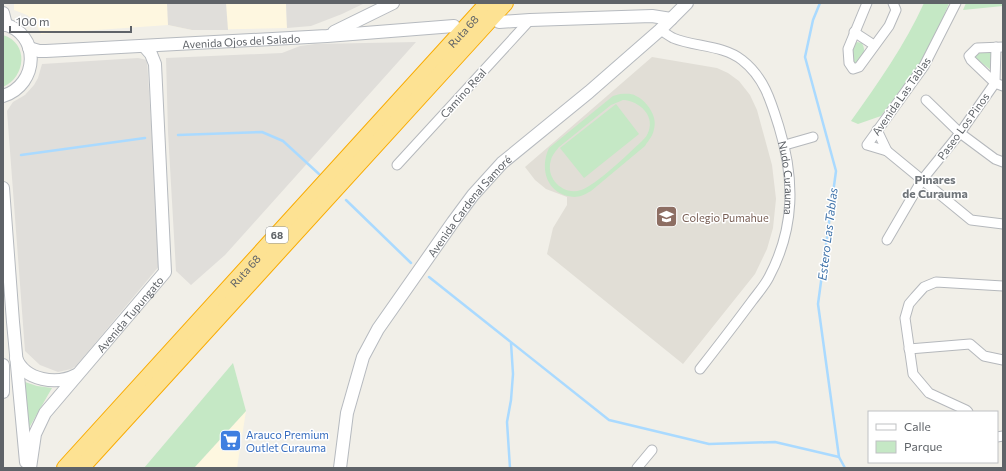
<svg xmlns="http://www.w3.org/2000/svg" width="1006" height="471" font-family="Commissioner,sans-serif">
<rect width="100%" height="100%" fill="#f1efe8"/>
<g fill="#fef7e0">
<polygon points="14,3 286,3 287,28 192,30 168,25 41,34 36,24 32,19 27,15 14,10"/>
<polygon points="246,411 237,468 194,468"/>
</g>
<g fill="#e0deda">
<polygon points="167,3 226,3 228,30 192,30 168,25"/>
<polygon points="286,3 365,3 342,14 311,26 287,28"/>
<polygon points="416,42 225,255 191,285 176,271 168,132 166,58 282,53 300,46 315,44"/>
<polygon points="138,58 147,60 160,265 76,366 71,369 58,372 40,365 25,351 7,111 13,102 25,95 34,85 38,78 42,64"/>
</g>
<polygon fill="#e1ded6" points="652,57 717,68 728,73 739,81 750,95 757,110 772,165 776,199 773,228 767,249 755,274 683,364 547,254 553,228 567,205 567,197 546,189 535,180 525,167"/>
<g fill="#c5e8c5" fill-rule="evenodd">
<path d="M924 3H949L943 18 920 63 881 116 858 124 851 121C878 83 905 45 924 3Z"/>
<polygon points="966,3 1003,3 1003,6 963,10"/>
<path d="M3 35C29 43 26 77 3 87Z"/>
<path d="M857 42 862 43C867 52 862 56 857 64H853L852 45Z"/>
<polygon points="979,52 992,53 991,70 974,57"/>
<path d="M620 94C626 94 631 93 636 96 647 101 658 117 654 129 653 136 648 141 645 146L591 191C586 194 580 197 574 197 547 195 539 169 549 148L613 96ZM623 100C640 101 657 117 647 135 646 137 643 140 641 142 628 154 595 186 581 190 563 196 545 178 551 160 552 155 556 151 559 147L611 105Z"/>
<polygon points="616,104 639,134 584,178 560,148"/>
<polygon points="233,363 246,411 194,468 144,468"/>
<polygon points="25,382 37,386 52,388 29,428"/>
</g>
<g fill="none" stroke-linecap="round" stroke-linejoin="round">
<g stroke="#aadaff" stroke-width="2.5">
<polyline points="820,3 813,20 805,57 836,171 818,304 839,457 845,468"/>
<polyline points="178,135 262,132 283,141 319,174"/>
<polyline points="21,155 145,138"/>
<polyline points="346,200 411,263"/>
<polyline points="429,277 609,420 709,444 775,442 839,457"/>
<polyline points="510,468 507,422 511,400 513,374 511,343"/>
</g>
<defs>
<g id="street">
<polyline points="867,3 848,49 849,63 853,69 859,67 889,26 896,10 893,3"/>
<polyline points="956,3 924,66 867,145 887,151 971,220 1003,224"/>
<path id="s1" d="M660 30C664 32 669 36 673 38 695 47 723 45 742 60 764 77 771 101 779 127 795 179 795 228 769 277 765 285 758 293 752 301 735 324 718 346 700 369"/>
<polyline points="854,32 874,45"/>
<polyline points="1003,47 977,48 969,56 971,60 995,83 1003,86"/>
<polyline points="926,100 960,133 995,159 1003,162"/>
<polyline points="877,130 887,151"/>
<polyline points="785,145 813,137"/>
<polyline points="397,165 530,20"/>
<polyline points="887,240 922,180 960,133 995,83 996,47"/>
<polyline points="909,349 970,344 984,356 1003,360"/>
<polyline points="968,412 966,410 929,393 913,374 905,318 909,304 915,297 924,287 936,282 1003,286"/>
<polyline points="997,437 1003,436"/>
<polyline points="637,468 652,450"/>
</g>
<g id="secondary">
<polyline points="3,13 6,25"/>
<polyline points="499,22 530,20 652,16 671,19"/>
<path d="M3 24C41 33 39 85 3 96"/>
<polyline points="334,32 393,3"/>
<path id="s2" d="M29 48 39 51H46L327 36 454 26"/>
<polyline points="3,188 13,322 26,462"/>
<path d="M16 358C25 381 57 385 76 375"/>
<polyline points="3,365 3,392"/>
<path id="s3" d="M30 468 35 434 45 413 165 272 155 64 151 54 144 46"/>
<path id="s4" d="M340 468 347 413 363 357 378 329 453 222 473 195 502 163 589 92 660 30 687 3"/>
</g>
<g id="highway">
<path id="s5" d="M65 468 488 3"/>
<polyline points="81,468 505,3"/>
</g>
</defs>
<use href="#street" stroke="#b5b8bc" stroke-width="11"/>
<use href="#secondary" stroke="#b6babf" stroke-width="14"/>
<use href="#highway" stroke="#f9ab00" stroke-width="18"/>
<use href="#street" stroke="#fff" stroke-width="9"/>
<use href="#secondary" stroke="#fff" stroke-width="12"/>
<use href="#highway" stroke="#fde293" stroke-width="16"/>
</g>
<defs>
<symbol id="school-square" viewBox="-11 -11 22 22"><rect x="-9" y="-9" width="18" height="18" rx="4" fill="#8d6e63" stroke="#fff"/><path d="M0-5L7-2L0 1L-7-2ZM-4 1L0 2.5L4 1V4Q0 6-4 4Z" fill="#fff"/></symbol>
<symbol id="supermarket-square" viewBox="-11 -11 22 22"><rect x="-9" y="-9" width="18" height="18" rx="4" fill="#3f7fe0" stroke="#fff"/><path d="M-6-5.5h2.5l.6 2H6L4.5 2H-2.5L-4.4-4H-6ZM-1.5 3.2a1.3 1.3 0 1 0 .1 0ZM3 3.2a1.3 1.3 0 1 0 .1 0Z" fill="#fff"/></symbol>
</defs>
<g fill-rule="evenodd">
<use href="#school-square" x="654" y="204" width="25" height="25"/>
<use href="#supermarket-square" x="218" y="428" width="25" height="25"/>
</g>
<g text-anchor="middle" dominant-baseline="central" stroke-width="3" stroke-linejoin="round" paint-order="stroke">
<rect fill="#fff" stroke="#8f9295" stroke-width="1" x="266" y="227" width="22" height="16" rx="3"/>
<g font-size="10" font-weight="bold" fill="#5f6368">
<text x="277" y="235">68</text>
</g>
<g font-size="11" fill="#5f6368" stroke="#fff">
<text stroke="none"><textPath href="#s5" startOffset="591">Ruta 68</textPath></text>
<text stroke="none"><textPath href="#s2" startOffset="213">Avenida Ojos del Salado</textPath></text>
<text transform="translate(463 93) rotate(-48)">Camino Real</text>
<text transform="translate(901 96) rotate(-55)">Avenida Las Tablas</text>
<text transform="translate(963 126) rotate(-54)">Paseo Los Pinos</text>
<text stroke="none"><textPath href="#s1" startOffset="218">Nudo Curauma</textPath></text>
<text stroke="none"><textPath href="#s4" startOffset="299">Avenida Cardenal Samoré</textPath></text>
<text stroke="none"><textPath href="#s5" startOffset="267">Ruta 68</textPath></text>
<text stroke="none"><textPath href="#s3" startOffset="188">Avenida Tupungato</textPath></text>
</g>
<g font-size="11" fill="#785e54" stroke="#fff" text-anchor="start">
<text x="682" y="217">Colegio Pumahue</text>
</g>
<g font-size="11" fill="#366cbe" stroke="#fff" text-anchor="start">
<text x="246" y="434">Arauco Premium<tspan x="246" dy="13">Outlet Curauma</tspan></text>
</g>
<g font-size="12" font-weight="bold" fill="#70757a" stroke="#fff">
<text x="935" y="179">Pinares<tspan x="935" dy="14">de Curauma</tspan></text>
</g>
<g font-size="12" font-style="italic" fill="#4174aa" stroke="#fff">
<text transform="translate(827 234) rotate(-83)">Estero Las Tablas</text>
</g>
</g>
<rect width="1006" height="471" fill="none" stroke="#5f6368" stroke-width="8"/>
<rect x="868" y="411" width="130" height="52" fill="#ffffff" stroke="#bfc1c3"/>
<rect x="876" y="424" width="20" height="6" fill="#ffffff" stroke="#bfc1c3"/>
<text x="904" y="431" font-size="12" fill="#5f6368">Calle</text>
<rect x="876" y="441" width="20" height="12" fill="#c5e8c5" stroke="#bfc1c3"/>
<text x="904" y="451" font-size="12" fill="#5f6368">Parque</text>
<path d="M10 26v6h121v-6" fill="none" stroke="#5f6368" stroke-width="2"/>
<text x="16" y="26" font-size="12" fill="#5f6368" stroke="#ffffff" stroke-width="3" paint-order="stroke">100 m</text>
</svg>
